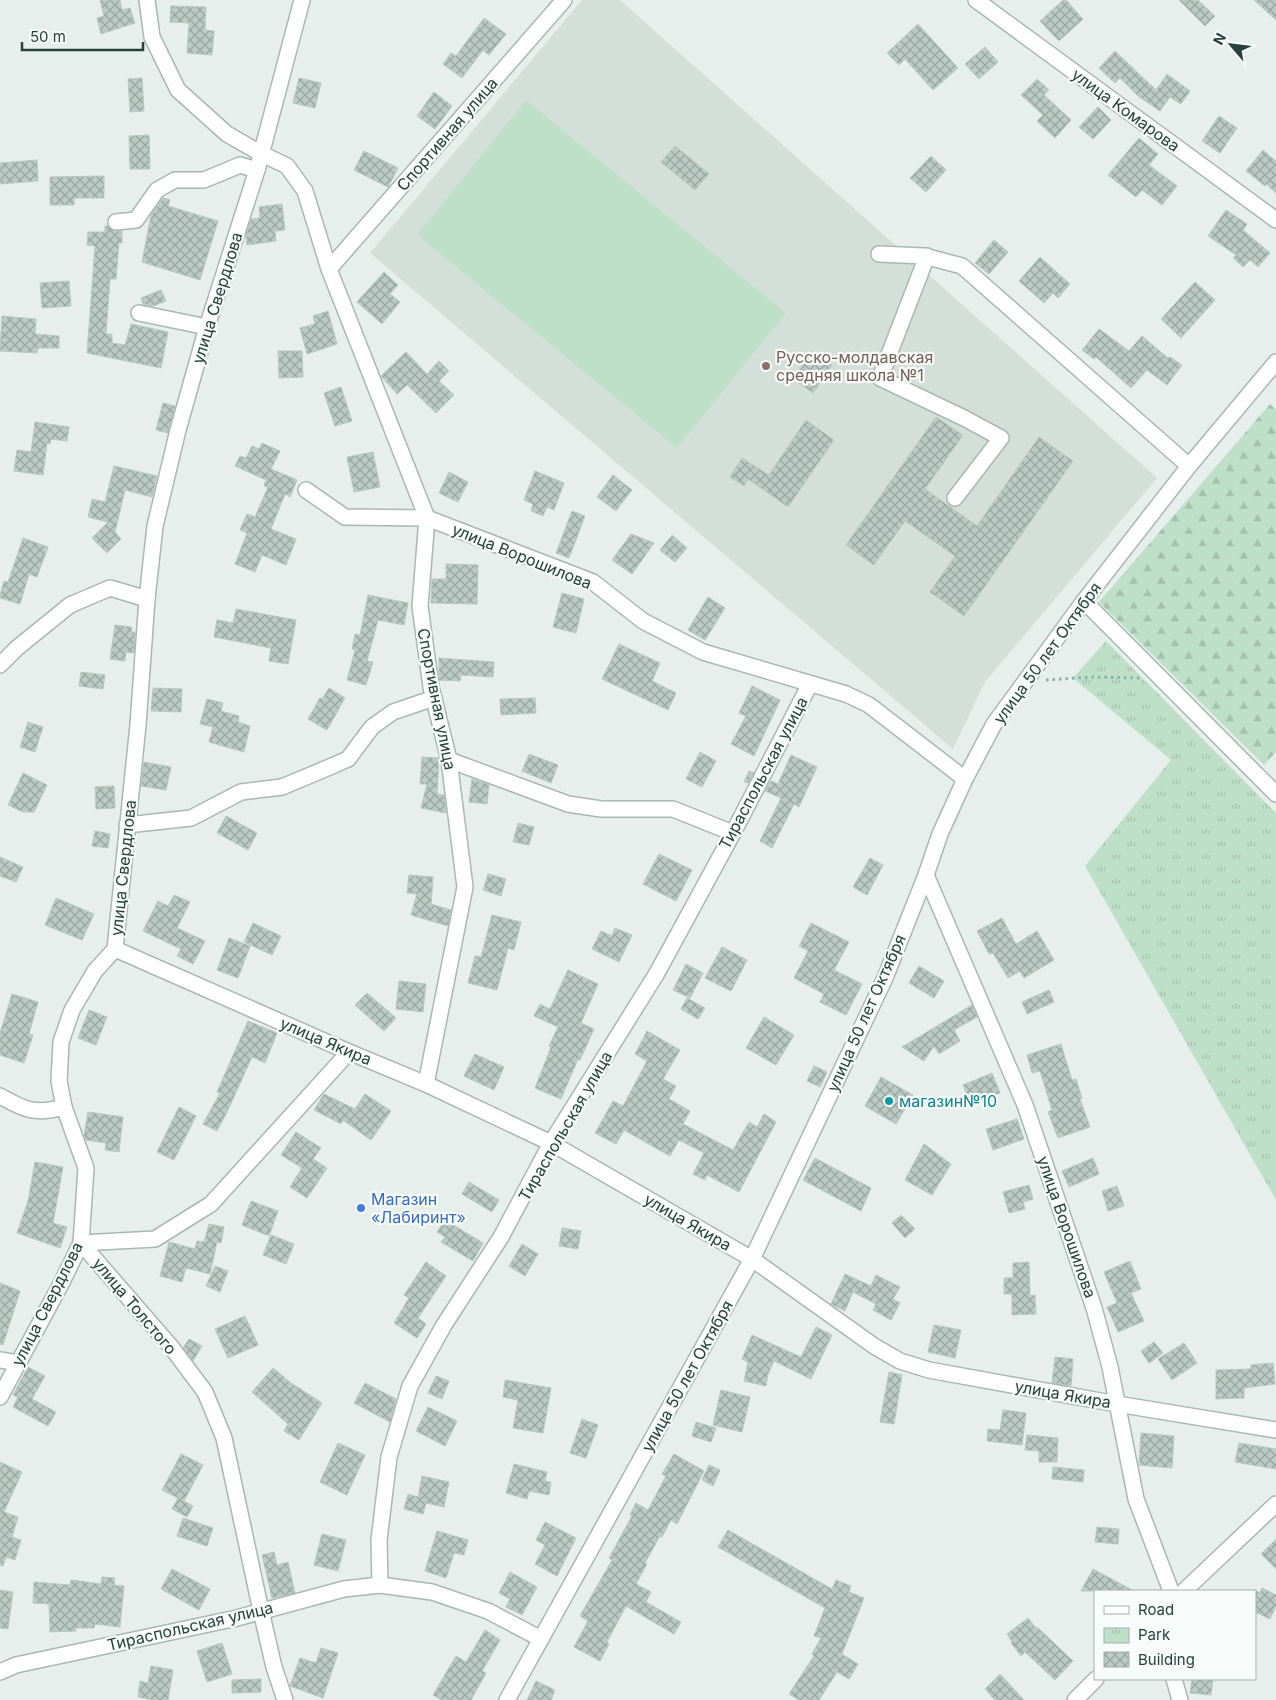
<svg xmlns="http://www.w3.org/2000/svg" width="1276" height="1700" font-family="Inter,sans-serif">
<defs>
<pattern id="forest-firs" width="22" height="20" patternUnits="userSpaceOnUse" patternTransform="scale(1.25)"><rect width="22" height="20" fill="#bfe0c8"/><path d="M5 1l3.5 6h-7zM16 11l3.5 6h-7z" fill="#a4c1ad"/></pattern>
<pattern id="park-tufts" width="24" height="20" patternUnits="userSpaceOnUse" patternTransform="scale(1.25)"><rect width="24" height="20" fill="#bfe0c8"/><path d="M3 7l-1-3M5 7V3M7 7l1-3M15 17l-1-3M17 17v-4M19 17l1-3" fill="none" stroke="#a4c1ad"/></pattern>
<pattern id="building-cross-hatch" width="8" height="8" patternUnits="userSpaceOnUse" patternTransform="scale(1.25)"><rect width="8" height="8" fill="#bbcac4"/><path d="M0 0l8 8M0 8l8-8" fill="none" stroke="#98a6a0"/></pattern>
</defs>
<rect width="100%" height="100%" fill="#e6efeb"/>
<polygon fill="#d4dfda" points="582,0 620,0 1157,478 985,682 953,749 370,253"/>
<polygon fill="#bfe0c8" points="526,100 786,313 677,448 417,235"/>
<polygon fill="url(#forest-firs)" points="1270,404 1276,410 1276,752 1264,765 1099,602"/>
<polygon fill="url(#park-tufts)" points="1106,641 1276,813 1276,1200 1085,866 1171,760 1073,678"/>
<g fill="url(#building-cross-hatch)" stroke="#b8c9c2">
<polygon points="100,0 120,0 122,10 130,8 135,23 101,34 97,18 104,16"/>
<polygon points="1063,0 1066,0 1083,19 1059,41 1040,21"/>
<polygon points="1179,0 1198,0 1215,16 1205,26"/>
<polygon points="1254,0 1276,0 1276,20"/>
<polygon points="171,6 206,7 205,30 214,31 212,55 187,53 189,23 170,22"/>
<polygon points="484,18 506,34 489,55 483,50 462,78 443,64 451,53 456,56"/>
<polygon points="918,24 958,68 933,90 905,59 899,65 887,53"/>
<polygon points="985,47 998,62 979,79 965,64"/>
<polygon points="1115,51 1156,90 1167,74 1190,91 1181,104 1170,97 1160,111 1138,96 1120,78 1115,83 1099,68"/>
<polygon points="142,78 144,111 130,112 128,79"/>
<polygon points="299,78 321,83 315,108 293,103"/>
<polygon points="1037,79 1049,90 1044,95 1071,120 1055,138 1037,121 1043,115 1021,95"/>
<polygon points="434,92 452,106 435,129 417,116"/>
<polygon points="1098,107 1111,120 1093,139 1079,127"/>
<polygon points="1219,116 1237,128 1220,153 1202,141"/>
<polygon points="149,135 150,169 130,169 129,136"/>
<polygon points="1139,138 1158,154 1149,165 1177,186 1162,205 1142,190 1136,197 1108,175"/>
<polygon points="675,146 709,174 695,190 661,162"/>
<polygon points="1263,150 1276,161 1276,193 1266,184 1265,186 1246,171"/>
<polygon points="364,151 398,168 388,187 354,170"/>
<polygon points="931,156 946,170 926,192 910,178"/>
<polygon points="37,160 38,181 0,184 0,163"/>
<polygon points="104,176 104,198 74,198 74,205 50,205 50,177"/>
<polygon points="163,198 170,200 168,206 218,221 200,280 142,262 151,215"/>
<polygon points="282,204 285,230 275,231 276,241 247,245 246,236 251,219 260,218 259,207"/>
<polygon points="1226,210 1247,224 1243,230 1270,253 1258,267 1250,260 1243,267 1233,258 1236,255 1208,236"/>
<polygon points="105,226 108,226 113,231 122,231 122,243 119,243 116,279 110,279 106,334 112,334 112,343 125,345 131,324 168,332 161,368 87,353 95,246 87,245 88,232 105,232"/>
<polygon points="994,240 1008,252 989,274 975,263"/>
<polygon points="1040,257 1070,284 1058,298 1053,293 1044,303 1019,281"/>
<polygon points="384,272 398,285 390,294 400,302 382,324 357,302"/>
<polygon points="69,281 71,306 42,308 40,283"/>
<polygon points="1195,282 1215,300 1181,338 1161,319"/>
<polygon points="161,290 166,301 153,306 143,304 141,298"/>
<polygon points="328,311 337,344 307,354 300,328 315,324 313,316"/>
<polygon points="2,316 36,319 35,334 59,336 59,348 38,348 37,353 0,351"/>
<polygon points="1099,329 1129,351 1142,336 1168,358 1170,357 1182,365 1167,385 1147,370 1131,388 1096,357 1094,359 1082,350"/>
<polygon points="278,351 302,351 303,377 279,378"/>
<polygon points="406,352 427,374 439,361 449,371 439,381 454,395 436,413 407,385 397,394 382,377 381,376"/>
<polygon points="812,352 832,365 813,393 793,379"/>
<polygon points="341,387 352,421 335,426 324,393"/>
<polygon points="163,403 175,406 168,433 156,430"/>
<polygon points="936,417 963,435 925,489 977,526 1039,437 1073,461 964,616 930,592 955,556 905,521 874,565 846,545"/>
<polygon points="806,420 834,440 788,507 748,479 744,486 730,477 742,458 769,475"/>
<polygon points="35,422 69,427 67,441 51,439 50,444 47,443 43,475 14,471 17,450 31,452"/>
<polygon points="262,443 280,451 271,469 297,480 290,497 285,494 271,529 296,539 286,565 262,555 255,572 235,564 247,533 240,530 247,514 255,517 268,487 264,486 266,480 235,466 240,456 246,458 252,446 259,449"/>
<polygon points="373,452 380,487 354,492 347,457"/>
<polygon points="114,466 157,476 152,497 125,490 115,532 121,539 107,553 92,538 108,522 88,517 92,499 105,502"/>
<polygon points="535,471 564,483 554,510 547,507 543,516 531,511 533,504 524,500"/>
<polygon points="449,472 468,482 458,502 439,493"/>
<polygon points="613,475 632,490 616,511 597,497"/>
<polygon points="572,511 585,516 569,558 556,553"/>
<polygon points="631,534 654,543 632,574 612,560"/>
<polygon points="672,535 687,548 675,562 660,550"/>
<polygon points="23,538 48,547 37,577 29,574 20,604 0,598 0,595 4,581 8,582"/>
<polygon points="446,564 478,565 477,604 431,603 432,579 446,579"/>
<polygon points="562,593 584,599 576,633 553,627"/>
<polygon points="368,595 408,603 404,625 378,620 367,661 373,662 366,685 347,680 355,650 352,649 355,634 360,635"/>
<polygon points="708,597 725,608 705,640 688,630"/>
<polygon points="236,609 296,620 288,664 269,661 271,648 214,637 217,620 233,623"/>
<polygon points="115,625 132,627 131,632 135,632 134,653 126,652 125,661 110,659"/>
<polygon points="619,644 660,663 652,681 676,693 668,710 602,679"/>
<polygon points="439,658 494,662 493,677 461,675 460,681 439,680"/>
<polygon points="81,672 105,675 103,689 79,686"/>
<polygon points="752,686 780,700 754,756 731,744 746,716 739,713"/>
<polygon points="153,688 182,689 181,712 151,711"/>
<polygon points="329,688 345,698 327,730 308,719 320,698 322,699"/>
<polygon points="535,698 536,713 501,715 500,699"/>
<polygon points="207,699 223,703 221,711 239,716 238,722 250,726 244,752 209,742 213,727 200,724"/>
<polygon points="28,722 43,727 35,752 20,747"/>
<polygon points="700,752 716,761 702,787 686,779"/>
<polygon points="529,754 558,765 551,783 522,771"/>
<polygon points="791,755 817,767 799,807 794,804 772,848 760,841 781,798 765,791 771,781 778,784"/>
<polygon points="422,757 439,758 437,794 444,795 446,813 421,808 427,784 420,784"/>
<polygon points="144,762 171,767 166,790 141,786"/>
<polygon points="749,771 754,773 748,783 744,782"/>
<polygon points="23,773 47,785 34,812 23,812 8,805"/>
<polygon points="472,779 489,785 487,804 469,802"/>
<polygon points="114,786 115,808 96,809 95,787"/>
<polygon points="226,816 257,833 248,850 217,833"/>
<polygon points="518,823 534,827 529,845 513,842"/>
<polygon points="95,831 110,834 108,848 92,846"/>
<polygon points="659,854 692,870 676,901 643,884"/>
<polygon points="0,857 23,867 16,882 0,876"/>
<polygon points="870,858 883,865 867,895 853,887"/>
<polygon points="488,874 506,879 501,896 483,890"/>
<polygon points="409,875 433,877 431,904 451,910 448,926 411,915 417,894 407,893"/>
<polygon points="174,895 190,902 177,928 205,941 193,964 177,956 181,949 143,931 158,901 168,906"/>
<polygon points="56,898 94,914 82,940 45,925"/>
<polygon points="492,915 521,922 514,950 508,948 497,990 468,983 475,956 481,957"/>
<polygon points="1002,918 1016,944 1037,931 1054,960 1024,978 1020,971 1008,978 993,953 989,954 977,931"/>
<polygon points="253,923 281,936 272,955 244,942"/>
<polygon points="811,923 849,942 834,970 862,984 846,1015 820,1002 824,994 794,978 808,951 799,946"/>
<polygon points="615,928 632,935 619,962 592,949 601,931 612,936"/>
<polygon points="229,938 250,946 238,978 217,970"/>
<polygon points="722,947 747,960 731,991 705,978"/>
<polygon points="686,964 703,973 690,998 673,990"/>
<polygon points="919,966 944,981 934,998 909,983"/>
<polygon points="568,970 598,984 581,1023 594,1029 580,1060 578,1059 561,1099 535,1088 551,1047 549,1046 558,1027 534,1016 540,1004 550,1009"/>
<polygon points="399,981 426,984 423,1012 396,1009"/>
<polygon points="1049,990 1054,1002 1027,1014 1022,1002"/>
<polygon points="367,993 396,1018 384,1031 355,1005"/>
<polygon points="12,994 38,1002 29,1034 33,1035 24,1063 0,1055 0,1033"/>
<polygon points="687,998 705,1008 698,1019 681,1009"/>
<polygon points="972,1005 977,1017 954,1030 960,1041 939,1054 934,1046 924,1061 902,1047"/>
<polygon points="89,1010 107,1017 96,1045 78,1038"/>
<polygon points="764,1017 794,1035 776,1065 746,1048"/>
<polygon points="248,1021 277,1033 265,1063 252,1057 227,1112 217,1131 203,1124 220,1093 217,1092"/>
<polygon points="647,1031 680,1050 663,1079 676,1086 669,1099 690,1111 683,1124 733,1150 749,1122 757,1127 764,1114 776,1122 739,1192 707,1175 705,1180 693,1174 704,1153 679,1140 670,1156 624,1130 616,1144 595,1133 613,1101 623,1106 647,1061 635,1054"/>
<polygon points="1061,1044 1072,1080 1076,1079 1082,1098 1080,1099 1090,1127 1058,1138 1048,1112 1052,1110 1040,1071 1032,1073 1027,1055"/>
<polygon points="475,1054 504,1067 494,1090 464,1076"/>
<polygon points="814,1066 827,1072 820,1087 807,1081"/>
<polygon points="992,1073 1000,1093 971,1105 963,1085"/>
<polygon points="881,1077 913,1095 896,1124 865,1106"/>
<polygon points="324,1094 355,1109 365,1094 391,1111 371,1140 343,1120 341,1124 314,1110"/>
<polygon points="179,1107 196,1116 174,1160 157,1152"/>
<polygon points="88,1112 123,1117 119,1152 105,1150 106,1143 86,1140 84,1136"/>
<polygon points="1017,1119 1024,1139 993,1150 986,1129"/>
<polygon points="296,1132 321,1148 313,1159 327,1168 307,1198 290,1187 302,1168 281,1155"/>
<polygon points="924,1144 951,1164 932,1195 905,1180"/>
<polygon points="815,1158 871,1188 861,1211 803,1180"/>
<polygon points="1093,1158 1099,1174 1069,1187 1062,1171"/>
<polygon points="35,1162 63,1167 53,1223 67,1227 60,1248 17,1233 28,1201"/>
<polygon points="469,1182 499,1200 492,1212 462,1194"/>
<polygon points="1029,1185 1033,1199 1023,1202 1025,1209 1009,1213 1003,1192"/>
<polygon points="1117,1186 1124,1206 1108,1211 1102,1191"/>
<polygon points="251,1201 278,1211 269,1236 242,1225"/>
<polygon points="901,1215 915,1229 905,1238 892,1223"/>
<polygon points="445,1220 483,1243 473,1261 441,1242 445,1237 437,1232"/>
<polygon points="209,1224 224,1227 221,1243 217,1242 210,1274 186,1268 182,1282 160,1276 169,1242 195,1249 197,1241 204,1242"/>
<polygon points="562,1228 581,1231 578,1249 559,1246"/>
<polygon points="271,1235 294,1244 286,1264 263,1255"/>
<polygon points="522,1244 538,1254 525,1276 509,1266"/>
<polygon points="1130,1261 1141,1289 1131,1293 1144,1321 1118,1332 1107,1307 1117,1303 1104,1272"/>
<polygon points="426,1262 446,1276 418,1318 426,1324 417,1338 394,1323 409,1298 404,1295"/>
<polygon points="1029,1262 1030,1296 1035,1295 1036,1314 1012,1315 1012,1294 1004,1294 1004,1278 1013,1278 1013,1263"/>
<polygon points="215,1266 228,1271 220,1292 206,1286"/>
<polygon points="845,1274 871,1286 876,1275 900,1287 893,1299 900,1303 891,1320 873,1310 876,1304 853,1292 845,1311 831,1304"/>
<polygon points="0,1283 20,1291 3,1345 0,1344"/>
<polygon points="245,1316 258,1345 228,1358 215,1329"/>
<polygon points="934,1325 961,1330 955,1358 928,1352"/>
<polygon points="816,1327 832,1335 811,1379 774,1361 768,1374 766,1386 744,1381 748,1362 742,1359 752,1335 801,1357"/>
<polygon points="189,1339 202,1346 193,1361 183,1348"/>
<polygon points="1154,1342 1163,1353 1149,1363 1141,1351"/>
<polygon points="1184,1343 1197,1363 1172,1380 1158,1359"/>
<polygon points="1055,1357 1073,1359 1071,1386 1052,1383"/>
<polygon points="1273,1363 1275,1384 1244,1388 1244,1398 1216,1399 1216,1370 1251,1369 1251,1365"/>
<polygon points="28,1367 45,1376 32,1399 56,1412 48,1426 13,1407 18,1397 13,1395"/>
<polygon points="273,1368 291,1383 322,1403 299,1440 284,1431 288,1424 252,1392"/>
<polygon points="889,1372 902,1375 894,1424 880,1422"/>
<polygon points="436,1376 449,1381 442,1399 428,1393"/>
<polygon points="505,1380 551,1388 543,1433 513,1428 518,1400 503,1397"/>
<polygon points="365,1383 396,1399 390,1422 354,1403"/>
<polygon points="721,1390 750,1397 742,1432 713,1425"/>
<polygon points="428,1407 457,1421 445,1446 416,1431"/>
<polygon points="1003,1410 1026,1413 1022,1445 987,1441 988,1429 1000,1430"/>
<polygon points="582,1419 598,1425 586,1458 570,1453"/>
<polygon points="696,1422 716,1428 711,1442 692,1436"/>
<polygon points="1141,1433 1174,1436 1172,1468 1139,1465"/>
<polygon points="1027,1435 1058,1438 1057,1462 1039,1462 1039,1451 1025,1450"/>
<polygon points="338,1443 365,1455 347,1495 320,1482"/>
<polygon points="1239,1443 1276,1449 1276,1469 1235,1462"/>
<polygon points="181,1454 203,1465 184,1501 162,1490"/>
<polygon points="674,1454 704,1471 677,1524 671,1520 662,1537 660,1536 645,1563 647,1564 636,1584 651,1592 646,1602 681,1622 674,1634 626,1606 607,1642 609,1644 600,1661 574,1647 588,1621 580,1616 612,1560 609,1558 632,1516 630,1515 636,1503 648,1510 666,1476 662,1474"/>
<polygon points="0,1462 22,1472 4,1512 18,1517 12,1537 21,1540 15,1560 6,1557 3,1566 0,1565"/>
<polygon points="514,1464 547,1472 545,1481 551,1482 549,1495 529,1491 527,1499 506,1493"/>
<polygon points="709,1465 720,1470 713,1486 702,1480"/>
<polygon points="1053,1467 1084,1470 1083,1482 1052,1479"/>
<polygon points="422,1476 449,1482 444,1507 426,1503 423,1514 404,1509 408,1494 418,1497"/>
<polygon points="178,1498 193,1506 187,1517 172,1509"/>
<polygon points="183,1518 213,1528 207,1546 177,1536"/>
<polygon points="545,1522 576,1538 557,1576 535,1564 545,1545 536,1540"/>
<polygon points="1097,1527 1119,1529 1118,1544 1095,1542"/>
<polygon points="728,1530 832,1589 836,1580 851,1586 849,1592 864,1598 842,1654 858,1664 849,1679 837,1672 819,1700 799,1700 789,1694 814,1656 812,1654 821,1638 814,1636 825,1608 718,1547"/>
<polygon points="437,1531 468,1540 464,1555 454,1553 446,1578 425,1571"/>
<polygon points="322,1534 346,1540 338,1571 314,1565"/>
<polygon points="1276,1539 1276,1569 1261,1554"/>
<polygon points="274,1552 277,1565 288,1562 295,1593 272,1598 262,1555"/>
<polygon points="172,1569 210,1589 199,1610 161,1589"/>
<polygon points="1093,1569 1134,1591 1081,1591"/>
<polygon points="510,1572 537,1587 522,1615 506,1607 510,1599 499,1593"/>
<polygon points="102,1577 115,1578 114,1585 124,1586 120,1627 95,1624 94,1628 75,1628 76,1631 50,1632 49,1604 33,1603 34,1582 70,1585 71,1580 101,1584"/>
<polygon points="1262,1588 1276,1595 1276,1606 1270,1619 1255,1612 1255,1590 1260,1593"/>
<polygon points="0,1590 13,1592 8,1629 0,1628"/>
<polygon points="1028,1618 1036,1628 1037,1627 1073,1661 1055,1680 1025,1652 1021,1656 1011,1643 1012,1642 1007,1634"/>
<polygon points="485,1630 500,1640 482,1671 486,1673 471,1700 442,1700 433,1695 456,1656 466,1662"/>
<polygon points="222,1643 232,1674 207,1682 197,1651"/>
<polygon points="321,1648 338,1653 323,1698 290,1686 300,1658 316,1663"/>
<polygon points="151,1666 173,1670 168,1700 154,1700 138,1697 140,1681 148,1683"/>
<polygon points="1000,1674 1024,1700 995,1700 985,1689"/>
<polygon points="261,1679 261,1692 232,1693 232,1680"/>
<polygon points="1192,1679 1213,1679 1211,1695 1190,1693"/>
<polygon points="536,1681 555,1690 551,1700 527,1700"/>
</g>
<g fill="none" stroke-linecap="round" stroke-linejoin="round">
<defs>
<g id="minor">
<polyline points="147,0 152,37 178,90 227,134 260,153 287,166 305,191 329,269 427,518 420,606 431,687 449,760 465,887 426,1084"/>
<polyline points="976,0 1276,220"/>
<polyline points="116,222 136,220 157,190 175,180 204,180 240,165 257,170"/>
<polyline points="879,254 924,256 962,266 1189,466"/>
<polyline points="927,256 880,378 964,418 1001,438 955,498"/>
<polyline points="329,269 564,0"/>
<polyline points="139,313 207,327"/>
<polyline points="306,490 345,517 427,518 593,582 643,621 703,652 846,694 869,705 965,779"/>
<polyline points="1084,601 1276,794"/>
<polyline points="0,665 17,648 70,605 110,588 147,599"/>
<polyline points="449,760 568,804 601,809 673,809 733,833"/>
<polyline points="127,825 191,818 241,792 282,787 332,766 348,759 372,727 393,712 434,698"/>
<polyline points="926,875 1025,1105 1094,1308 1110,1367 1136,1499 1171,1591"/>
<polyline points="115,949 349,1052 426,1084 551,1143 752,1259 874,1346 900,1361 929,1370 1117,1404 1276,1430"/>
<path d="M0 1096C25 1110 35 1115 64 1107"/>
<polyline points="81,1243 172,1348 205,1392 224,1438 261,1611 274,1667 285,1700"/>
<polyline points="81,1243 155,1239 211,1204 349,1052"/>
<polyline points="0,1360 18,1363"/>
<polyline points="0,1397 62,1282 81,1243 86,1168 64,1107 59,1081 61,1042 72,1010 95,971 115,949 138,725 147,599 155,526 178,430 207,327 257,170 302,0"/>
<polyline points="380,1585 379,1540 389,1457 410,1386 444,1325 501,1237 551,1143 657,973 733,833 810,684"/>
<polyline points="1184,1591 1276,1504"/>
<polyline points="0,1672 16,1665 237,1618 344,1589 380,1585 432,1592 488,1611 541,1639"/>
<polyline points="1174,1679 1180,1700"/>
<polyline points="507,1700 752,1259 885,978 926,875 940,834 965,779 994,724 1084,601 1189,466 1276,362"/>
<polyline points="1075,1700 1096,1679"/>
</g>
</defs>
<use href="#minor" stroke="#a8b8b2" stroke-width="18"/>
<polyline stroke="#86b3a5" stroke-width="3" stroke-dasharray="2.5 4" stroke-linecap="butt" points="1046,680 1091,677 1140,678"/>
<use href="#minor" stroke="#fff" stroke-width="15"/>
</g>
<circle fill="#8d6e63" stroke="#f7fbf9" stroke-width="2" cx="766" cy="366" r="5"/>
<circle fill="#0f9aa8" stroke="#f7fbf9" stroke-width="2" cx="889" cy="1101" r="5"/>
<circle fill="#3f7fe0" stroke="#f7fbf9" stroke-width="2" cx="361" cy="1208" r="5"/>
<g text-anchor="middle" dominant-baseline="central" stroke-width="4.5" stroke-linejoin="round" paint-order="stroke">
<g font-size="16" fill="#24423a" stroke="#f7fbf9">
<text transform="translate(1126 110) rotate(36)">улица Комарова</text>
<text transform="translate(447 134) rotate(-49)">Спортивная улица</text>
<text transform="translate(217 298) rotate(-73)">улица Свердлова</text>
<text transform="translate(522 556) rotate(22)">улица Ворошилова</text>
<text transform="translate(1047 653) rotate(-54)">улица 50 лет Октября</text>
<text transform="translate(437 699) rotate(79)">Спортивная улица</text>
<text transform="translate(763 773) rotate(-62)">Тираспольская улица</text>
<text transform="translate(123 868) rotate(-84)">улица Свердлова</text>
<text transform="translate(866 1013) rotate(-66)">улица 50 лет Октября</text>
<text transform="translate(326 1041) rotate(23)">улица Якира</text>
<text transform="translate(565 1126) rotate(-60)">Тираспольская улица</text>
<text transform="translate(688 1222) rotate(30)">улица Якира</text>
<text transform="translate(1067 1227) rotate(71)">улица Ворошилова</text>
<text transform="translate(47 1304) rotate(-63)">улица Свердлова</text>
<text transform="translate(135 1306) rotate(50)">улица Толстого</text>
<text transform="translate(687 1376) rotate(-61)">улица 50 лет Октября</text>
<text transform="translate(1063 1394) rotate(10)">улица Якира</text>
<text transform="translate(190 1626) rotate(-13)">Тираспольская улица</text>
</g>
<g font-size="16" fill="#785e54" stroke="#f7fbf9" text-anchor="start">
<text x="776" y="357">Русско-молдавская<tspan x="776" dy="18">средняя школа №1</tspan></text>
</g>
<g font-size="16" fill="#0d838f" stroke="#f7fbf9" text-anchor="start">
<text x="899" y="1101">магазин№10</text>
</g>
<g font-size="16" fill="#366cbe" stroke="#f7fbf9" text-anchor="start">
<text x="371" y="1199">Магазин<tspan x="371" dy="18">«Лабиринт»</tspan></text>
</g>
</g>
<rect x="1094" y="1590" width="162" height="90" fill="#f7fbf9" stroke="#a3b1ad"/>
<rect x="1104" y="1606" width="25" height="8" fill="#ffffff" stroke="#a3b1ad"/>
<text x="1138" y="1615" font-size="15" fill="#24423a">Road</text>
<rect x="1104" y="1628" width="25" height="15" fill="url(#park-tufts)" stroke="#a3b1ad"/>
<text x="1138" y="1640" font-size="15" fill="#24423a">Park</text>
<rect x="1104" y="1652" width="25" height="15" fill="url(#building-cross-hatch)" stroke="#a3b1ad"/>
<text x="1138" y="1665" font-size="15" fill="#24423a">Building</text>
<g transform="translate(1231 45) rotate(298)" stroke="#f7fbf9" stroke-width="4" paint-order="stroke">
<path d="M0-4L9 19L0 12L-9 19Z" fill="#24423a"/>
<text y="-8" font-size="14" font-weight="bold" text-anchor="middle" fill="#24423a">N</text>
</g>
<path d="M22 42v8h121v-8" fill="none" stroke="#24423a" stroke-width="2.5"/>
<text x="30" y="42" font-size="15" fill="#24423a" stroke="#f7fbf9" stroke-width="4" paint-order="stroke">50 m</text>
</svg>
